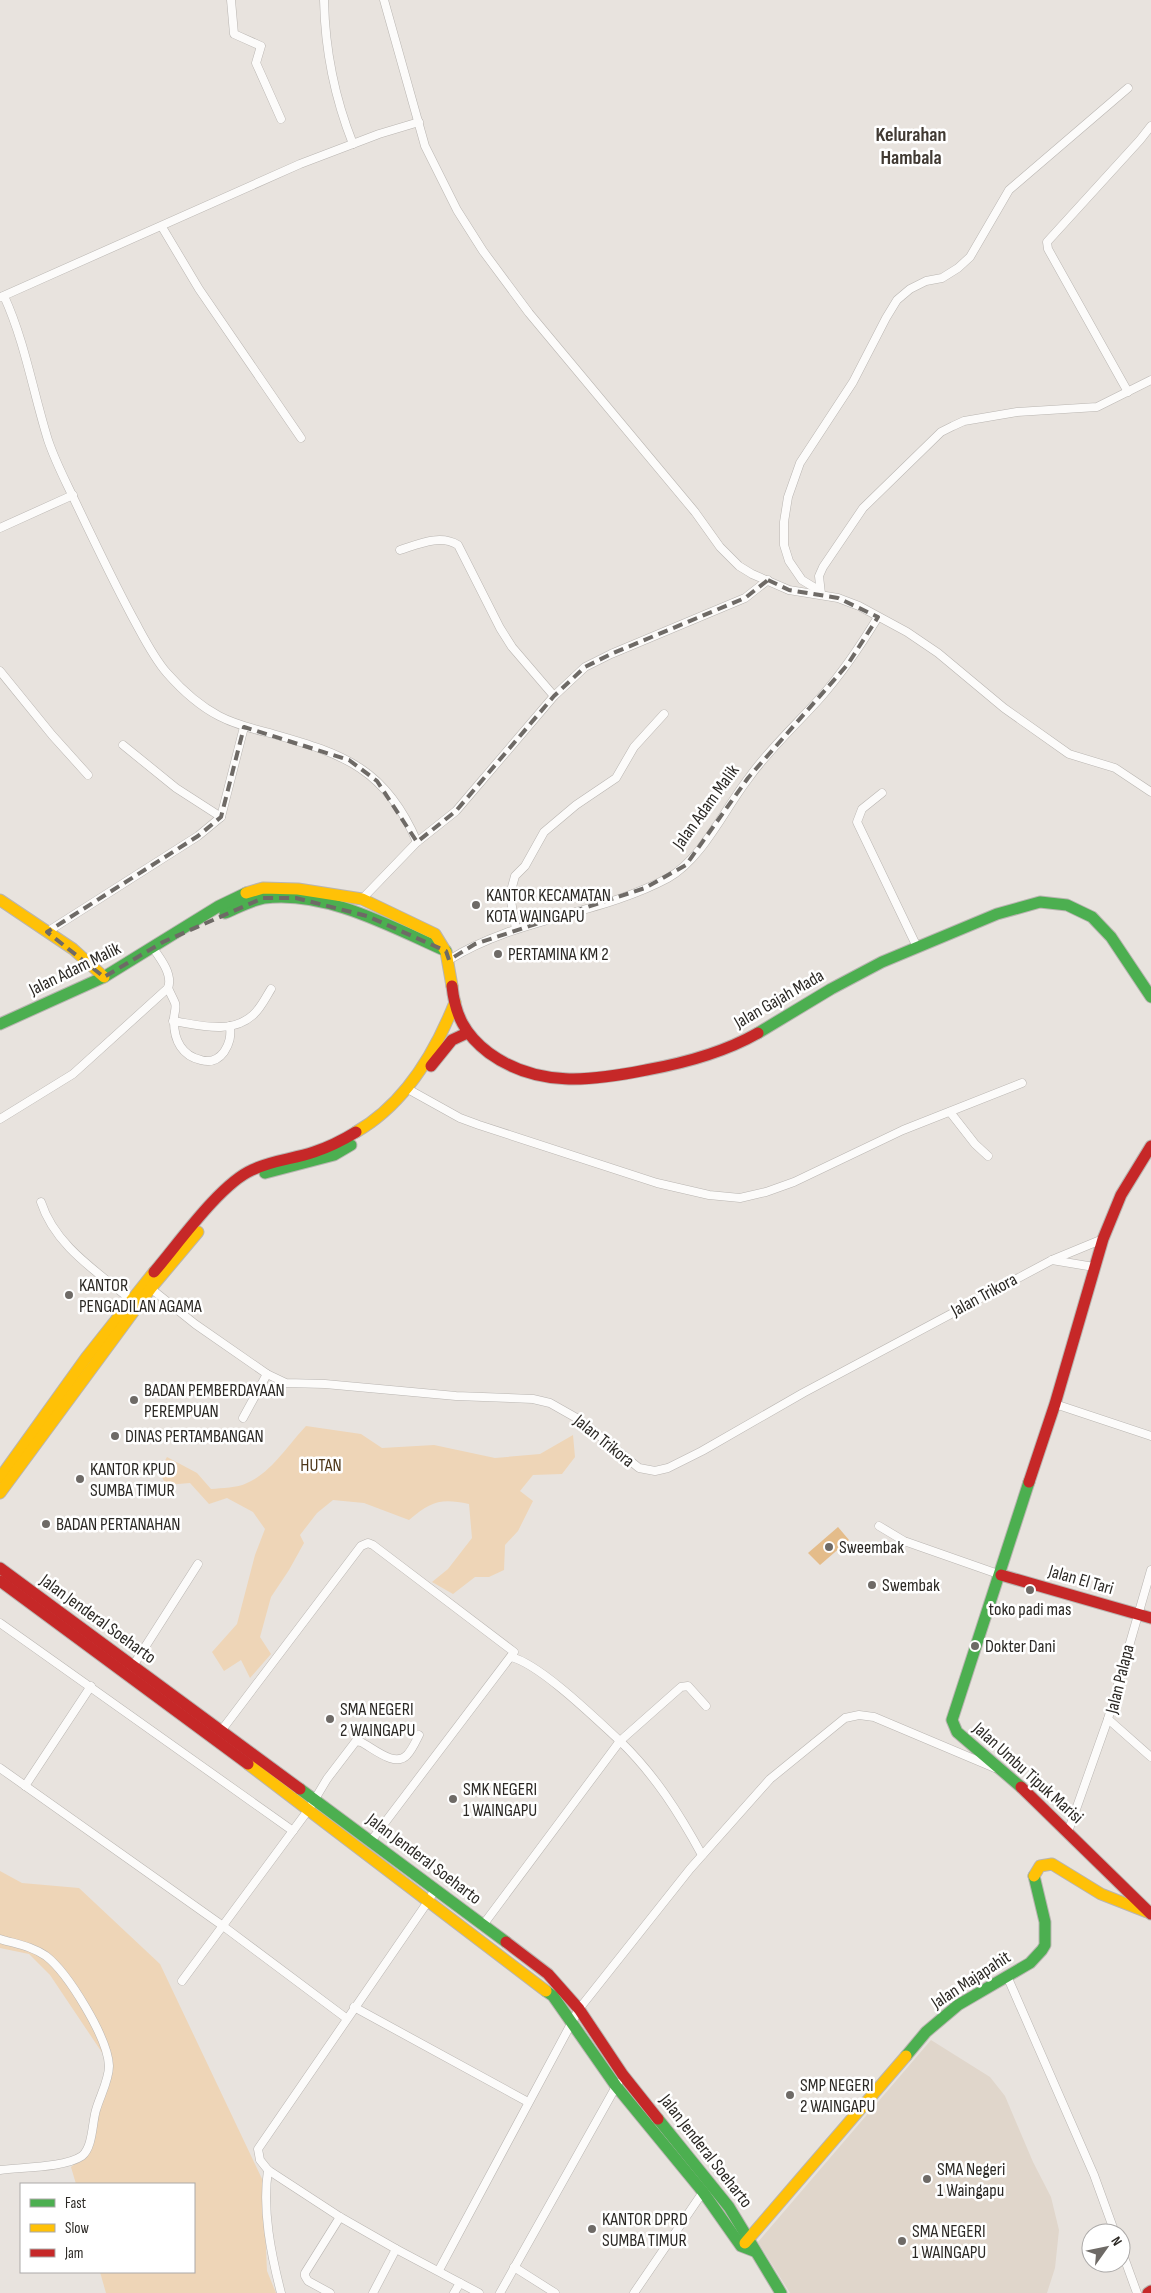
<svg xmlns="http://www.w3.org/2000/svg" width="1151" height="2293" font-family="'Sofia Sans Condensed',sans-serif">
<rect width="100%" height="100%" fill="#e8e3de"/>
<polygon fill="#e0d6cb" points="931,2040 990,2077 1005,2096 1033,2162 1051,2197 1059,2230 1055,2268 1047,2293 790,2293 758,2242"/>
<g fill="#eed5b7">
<path d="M306 1426 361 1434 382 1448 434 1445 495 1458 540 1454 573 1435 575 1457 562 1474 533 1475 520 1491 533 1501 518 1531 505 1545 504 1570 489 1577H475L453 1594 432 1582 448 1569 472 1538 469 1504C441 1498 431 1501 409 1520L364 1503 333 1500 317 1513 300 1535 304 1543 289 1570 271 1597 260 1637 271 1654 250 1678 241 1660 224 1671 212 1652 237 1624 255 1555 265 1529 253 1512 227 1498 209 1504 190 1483 166 1485 159 1471 167 1457 197 1473 211 1489C222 1488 237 1488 247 1483 272 1472 287 1446 306 1426Z"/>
<polygon points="0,1871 22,1883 79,1888 160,1964 263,2181 267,2271 276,2293 106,2293 100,2272 194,2272 194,2184 76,2184 71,2167 88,2154 106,2066 103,2054 50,1975 29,1954 0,1948"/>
</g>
<polygon fill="#e4bc8a" points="838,1527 849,1540 820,1565 808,1553"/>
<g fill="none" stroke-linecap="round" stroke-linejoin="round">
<defs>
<g id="street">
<polyline points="231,0 234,34 261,46 256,63 281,119"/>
<path d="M324 0C325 49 335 99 353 144"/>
<polyline points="384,0 425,146 457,210 483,251 529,313 695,512 720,547 739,566 752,574 789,590 838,598 859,606 907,632 938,653 1004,708 1069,754 1115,768 1151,792"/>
<polyline points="162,227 199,289 301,438"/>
<path d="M4 296C25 342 33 392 48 440 55 461 65 480 74 499 93 539 112 579 133 618 143 636 153 657 167 673 181 689 200 706 219 716 236 725 254 729 273 734 344 754 386 769 417 842"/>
<polyline points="1,297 300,164 379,134 419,122"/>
<polyline points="1128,392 1048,249 1047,242 1140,140 1151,126"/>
<polyline points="0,528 73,495"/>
<path d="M400 550C419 544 440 534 458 545L500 628 512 647 554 696"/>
<polyline points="820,591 802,580 789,561 784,545 784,522 788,497 800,463 853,382 886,318 897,300 910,289 926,281 942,278 958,268 970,257 1009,190 1128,88"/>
<polyline points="821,594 819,576 823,567 863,508 941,432 953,426 964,421 1017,412 1097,407 1151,380"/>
<polyline points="0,671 52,735 88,775"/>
<polyline points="123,745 176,788 221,817"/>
<polyline points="882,793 862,809 857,822 917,947"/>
<polyline points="362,899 417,842 456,811 554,696 585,667 611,654 745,598 768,580"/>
<polyline points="516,929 511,901 512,887 515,876 525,866 544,832 576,805 616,778 634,747 664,714"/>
<polyline points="47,932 198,836 221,817 244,727"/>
<path d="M449 960C515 918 599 915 668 878 702 859 724 810 748 779 769 749 797 724 821 697 843 672 861 645 878 617"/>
<path d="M168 988C170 993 173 998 175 1003 177 1009 173 1015 174 1022 174 1040 182 1056 201 1060 211 1063 218 1060 224 1052 230 1043 231 1036 230 1026"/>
<path d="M173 1021C199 1025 231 1035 253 1015 261 1008 266 997 271 989"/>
<polyline points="406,1088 460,1118 479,1125 657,1183 709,1195 740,1198 766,1192 794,1182 903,1130 1022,1083"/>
<polyline points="950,1112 975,1144 988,1156"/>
<path d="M0 1119 73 1074 168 988C173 975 161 959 153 948"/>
<path d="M41 1202C55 1246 98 1272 131 1300"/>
<polyline points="1052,1260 1094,1267"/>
<polyline points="149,1287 195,1324 267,1374 286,1383 325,1384 456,1396 533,1399 550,1403 580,1420 639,1468 655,1471 668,1468 702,1451 803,1393 1052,1260 1103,1239"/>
<polyline points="1055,1404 1151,1436"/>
<polyline points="243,1418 267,1374"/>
<polyline points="879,1526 904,1541 1001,1575"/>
<polyline points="1151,1570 1108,1719 1151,1757"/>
<polyline points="0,1623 293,1831"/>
<path d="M511 1657C540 1664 596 1719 620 1741L681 1687 688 1686 706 1706"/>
<polyline points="131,1669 198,1564"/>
<polyline points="221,1731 361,1546 368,1543 373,1545 514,1652 371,1841"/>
<polyline points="0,1768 223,1926 346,2018"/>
<polyline points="25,1786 91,1686"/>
<polyline points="1068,1832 1108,1719"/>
<polyline points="435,1889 429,1900 258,2149 260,2160 268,2170 340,2217 396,2249 479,2293"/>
<path d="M483 1925 620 1741C655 1775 679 1813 702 1855"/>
<path d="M0 1939C16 1944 32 1946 46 1956 68 1973 108 2038 109 2066 109 2080 100 2096 96 2110 92 2123 93 2147 82 2156 64 2168 22 2167 0 2170"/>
<polyline points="1007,1976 1094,2175 1115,2233"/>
<path d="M182 1981 309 1809 327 1779 356 1741 361 1742C373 1748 395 1768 407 1755 412 1750 416 1741 419 1735"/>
<polyline points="354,2007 528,2102"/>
<path d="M268 2170C262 2210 271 2254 281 2293"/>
<polyline points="1121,2249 1137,2293"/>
<polyline points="514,2267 555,2293"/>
<polyline points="439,2270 579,2009 690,1869 770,1779 845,1718 859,1715 874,1717 995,1768"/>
<polyline points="330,2293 308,2281 305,2276 305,2273 340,2217"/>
<polyline points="373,2293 396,2249"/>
<polyline points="454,2293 460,2283"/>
<polyline points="500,2293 618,2083"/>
<polyline points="634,2293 703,2192"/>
</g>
<g id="fast">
<path d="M225 913C237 908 252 900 264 898 325 890 392 927 446 951"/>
<polyline points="0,1024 104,977 219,906 246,893"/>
<polyline points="758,1033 831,989 882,962 997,914 1040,902 1067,905 1092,917 1111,937 1151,997"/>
<polyline points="265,1173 334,1155 351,1145"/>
<polyline points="1021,1787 957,1732 952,1720 1029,1482"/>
<polyline points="300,1789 506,1942"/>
<polyline points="546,1991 553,1996 616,2086 703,2192 741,2246 754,2251"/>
<polyline points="906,2056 926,2032 958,2005 1030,1963 1042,1950 1045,1945 1045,1922 1034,1876"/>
<polyline points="658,2119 729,2207 781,2293"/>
</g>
<g id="slow">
<polyline points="246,893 263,888 298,889 362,899 435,934 446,952 452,986"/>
<polyline points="0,900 73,949 104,977"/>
<path d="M356 1132C405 1104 435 1053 455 1002"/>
<polyline points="0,1478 86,1358 154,1272"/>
<polyline points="0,1493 151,1288 198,1232"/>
<polyline points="248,1764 546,1991"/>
<polyline points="1034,1876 1040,1866 1052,1864 1101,1894 1147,1912"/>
<polyline points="745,2243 906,2056"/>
</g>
<g id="jam">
<path d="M452 986C455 1015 465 1035 489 1053 537 1088 592 1081 646 1070 685 1063 723 1053 758 1033"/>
<polyline points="431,1066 452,1040 467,1033"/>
<path d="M154 1272C178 1244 220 1184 252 1170 272 1160 294 1159 314 1152 329 1147 343 1140 356 1132"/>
<polyline points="1029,1482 1055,1404 1103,1239 1121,1195 1151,1146"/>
<polyline points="0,1568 300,1789"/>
<polyline points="1001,1575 1151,1618"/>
<polyline points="0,1581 248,1764"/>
<polyline points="1021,1787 1151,1914"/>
<polyline points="506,1942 548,1974 579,2009 623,2075 658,2119"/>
<polyline points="1148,2293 1151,2291"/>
</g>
</defs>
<use href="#street" stroke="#b9b5b1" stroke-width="9"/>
<use href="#fast" stroke="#b9b5b1" stroke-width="13"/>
<use href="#slow" stroke="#b9b5b1" stroke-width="13"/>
<use href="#jam" stroke="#b9b5b1" stroke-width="13"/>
<use href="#street" stroke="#fcfbfa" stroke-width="8"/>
<use href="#fast" stroke="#4caf50" stroke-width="11"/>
<use href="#slow" stroke="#ffc107" stroke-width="11"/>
<use href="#jam" stroke="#c62828" stroke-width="11"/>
</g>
<path fill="none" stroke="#6e6a66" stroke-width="4" stroke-dasharray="10 6" stroke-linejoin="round" d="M768 580 789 590 838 598 878 617 848 664 748 778 686 865 645 888 475 944 449 960 446 951 367 916 296 898H263L163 942 104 977 47 932 198 836 221 817 244 727 349 760 377 781 417 842 456 811 554 696 585 667 611 654 745 598Z"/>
<g fill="#6e6a66" stroke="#fff" stroke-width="2">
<circle cx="476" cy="905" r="5"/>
<circle cx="498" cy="954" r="5"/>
<circle cx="69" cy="1295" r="5"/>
<circle cx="134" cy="1400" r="5"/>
<circle cx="115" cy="1436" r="5"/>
<circle cx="80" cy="1479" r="5"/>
<circle cx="46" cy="1524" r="5"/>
<circle cx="829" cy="1547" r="5"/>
<circle cx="872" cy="1585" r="5"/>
<circle cx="1030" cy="1590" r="5"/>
<circle cx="975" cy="1646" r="5"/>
<circle cx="330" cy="1719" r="5"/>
<circle cx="453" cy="1799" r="5"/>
<circle cx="790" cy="2095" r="5"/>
<circle cx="927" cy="2179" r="5"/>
<circle cx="592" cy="2229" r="5"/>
<circle cx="902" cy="2241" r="5"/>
</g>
<g text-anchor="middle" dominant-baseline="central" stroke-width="5" stroke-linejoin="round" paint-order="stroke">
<g font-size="18" fill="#2c2925" stroke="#fff">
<text transform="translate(706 807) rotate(-54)">Jalan Adam Malik</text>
<text transform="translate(75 969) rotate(-26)">Jalan Adam Malik</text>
<text transform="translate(779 999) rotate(-30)">Jalan Gajah Mada</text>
<text transform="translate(984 1295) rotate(-28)">Jalan Trikora</text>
<text transform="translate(604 1441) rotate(39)">Jalan Trikora</text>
<text transform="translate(1081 1580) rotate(16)">Jalan El Tari</text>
<text transform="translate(98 1619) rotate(36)">Jalan Jenderal Soeharto</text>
<text transform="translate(1120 1679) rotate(-76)">Jalan Palapa</text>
<text transform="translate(1028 1773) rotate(42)">Jalan Umbu Tipuk Marisi</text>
<text transform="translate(424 1859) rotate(37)">Jalan Jenderal Soeharto</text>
<text transform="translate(971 1980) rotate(-33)">Jalan Majapahit</text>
<text transform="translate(706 2151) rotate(52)">Jalan Jenderal Soeharto</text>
</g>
<g font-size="18" fill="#2c2925" stroke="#fff" text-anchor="start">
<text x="486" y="895">KANTOR KECAMATAN<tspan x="486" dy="21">KOTA WAINGAPU</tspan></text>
<text x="508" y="954">PERTAMINA KM 2</text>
<text x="79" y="1285">KANTOR<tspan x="79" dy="21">PENGADILAN AGAMA</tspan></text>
<text x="144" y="1390">BADAN PEMBERDAYAAN<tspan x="144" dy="21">PEREMPUAN</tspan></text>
<text x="125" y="1436">DINAS PERTAMBANGAN</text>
<text x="90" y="1469">KANTOR KPUD<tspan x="90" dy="21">SUMBA TIMUR</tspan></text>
<text x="56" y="1524">BADAN PERTANAHAN</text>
<text x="839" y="1547">Sweembak</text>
<text x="882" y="1585">Swembak</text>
<text x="1030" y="1609" text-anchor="middle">toko padi mas</text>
<text x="985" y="1646">Dokter Dani</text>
<text x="340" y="1709">SMA NEGERI<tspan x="340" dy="21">2 WAINGAPU</tspan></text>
<text x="463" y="1789">SMK NEGERI<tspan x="463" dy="21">1 WAINGAPU</tspan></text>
<text x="800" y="2085">SMP NEGERI<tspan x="800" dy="21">2 WAINGAPU</tspan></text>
<text x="937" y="2169">SMA Negeri<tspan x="937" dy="21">1 Waingapu</tspan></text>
<text x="602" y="2219">KANTOR DPRD<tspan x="602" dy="21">SUMBA TIMUR</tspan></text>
<text x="912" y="2231">SMA NEGERI<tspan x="912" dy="21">1 WAINGAPU</tspan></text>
</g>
<g font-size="18" fill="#4d3618" stroke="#fff">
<text x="321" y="1465">HUTAN</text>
</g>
<g font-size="20" font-weight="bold" fill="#413a33" stroke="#fff">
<text x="911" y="135">Kelurahan<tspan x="911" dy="23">Hambala</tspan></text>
</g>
</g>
<rect x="20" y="2183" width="175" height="90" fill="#ffffff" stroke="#aba9a8"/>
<rect x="30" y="2199" width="25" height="8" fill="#4caf50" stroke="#aba9a8"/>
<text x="65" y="2208" font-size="15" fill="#2c2925">Fast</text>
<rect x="30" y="2224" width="25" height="8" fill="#ffc107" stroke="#aba9a8"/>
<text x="65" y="2233" font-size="15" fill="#2c2925">Slow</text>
<rect x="30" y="2249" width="25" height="8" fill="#c62828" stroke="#aba9a8"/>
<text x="65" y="2258" font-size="15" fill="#2c2925">Jam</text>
<g transform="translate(1106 2248) rotate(57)"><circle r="24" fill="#ffffff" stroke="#aba9a8"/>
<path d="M0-4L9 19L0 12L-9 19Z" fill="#6e6a66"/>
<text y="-8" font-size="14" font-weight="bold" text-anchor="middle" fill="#2c2925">N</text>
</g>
</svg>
